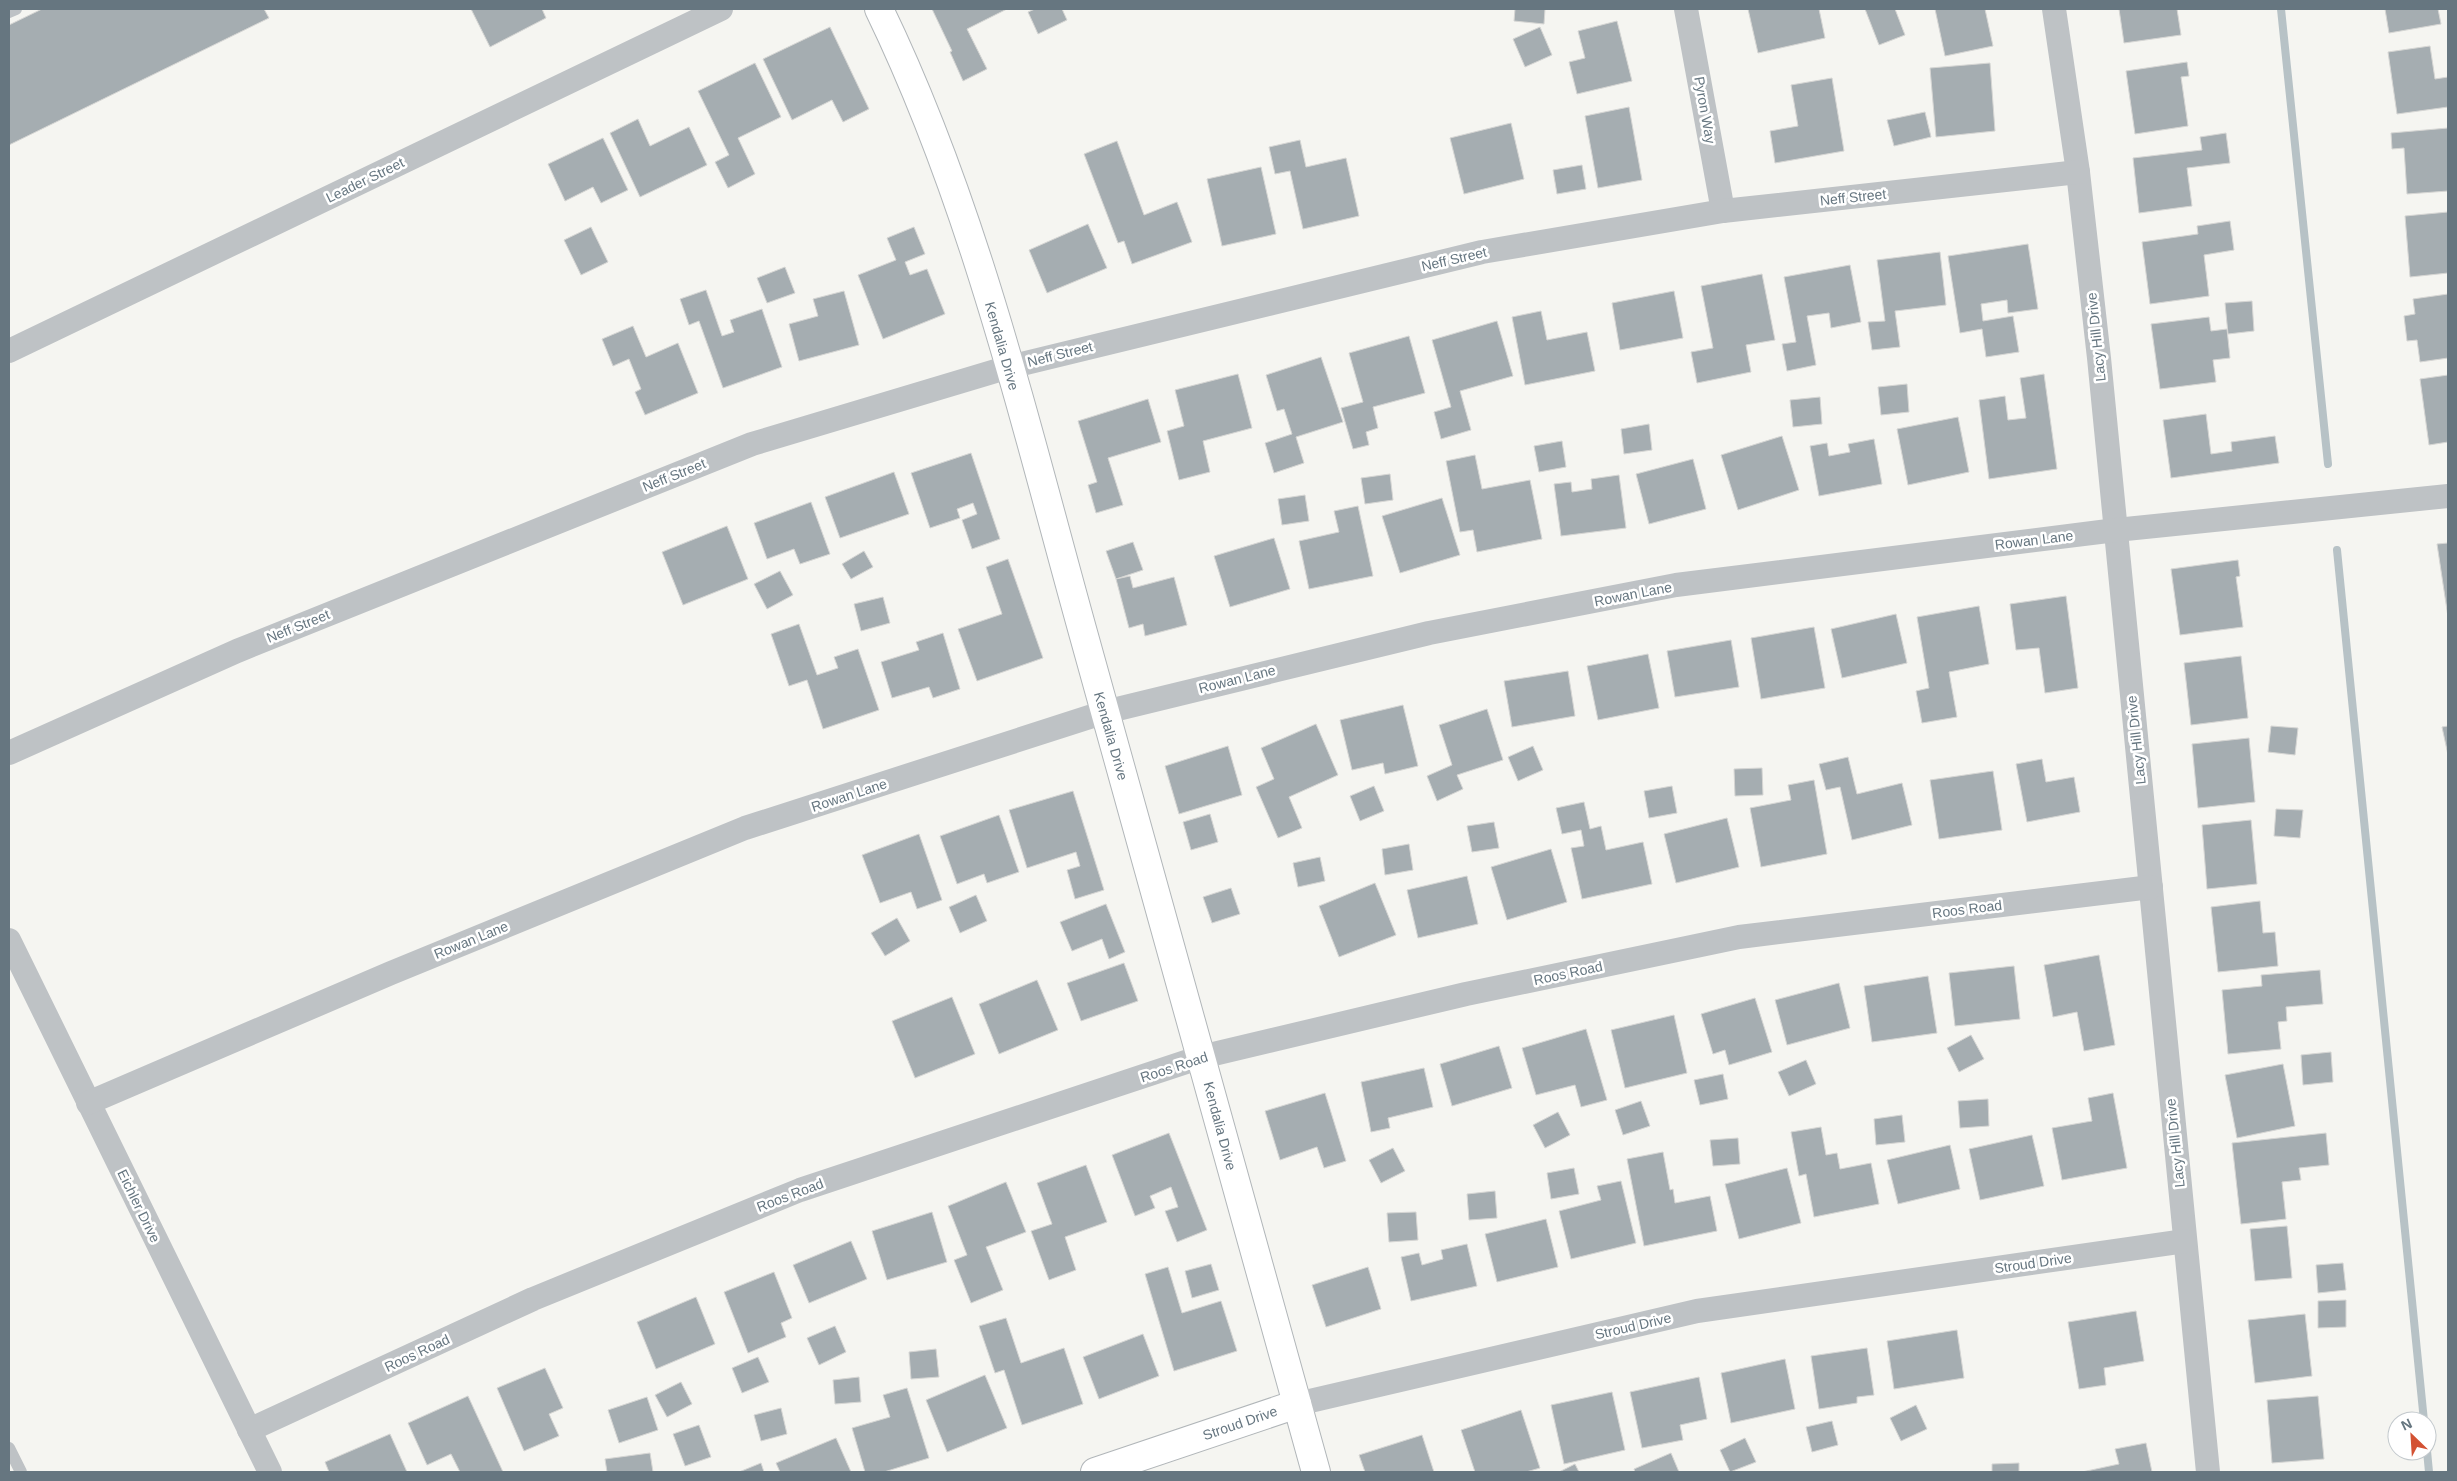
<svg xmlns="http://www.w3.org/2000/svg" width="2457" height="1481" font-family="Helvetica,sans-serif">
<rect width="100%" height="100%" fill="#f5f5f1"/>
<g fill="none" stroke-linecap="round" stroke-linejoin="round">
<g stroke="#b7c2c6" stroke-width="8">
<polyline points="2281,9 2328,464"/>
<polyline points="2337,550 2424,1421"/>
<polyline points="2427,1451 2429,1472"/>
</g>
</g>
<g fill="#a5adb1" stroke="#d6d6d4">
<polygon points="42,9 264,9 269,18 9,145 9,25"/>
<polygon points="471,9 542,9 546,18 490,47"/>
<polygon points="932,9 1007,9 967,29 987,69 963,81 950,52 952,51"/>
<polygon points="1035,9 1062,9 1067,20 1038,34 1028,12"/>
<polygon points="1515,9 1545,9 1544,24 1514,21"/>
<polygon points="1748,9 1819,9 1825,38 1758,53"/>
<polygon points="1865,9 1895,9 1905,35 1879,45"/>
<polygon points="1935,9 1985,9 1993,46 1945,56"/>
<polygon points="2119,9 2177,9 2181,35 2124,43"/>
<polygon points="2385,9 2438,9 2441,24 2389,33"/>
<polygon points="1617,21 1632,81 1577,94 1569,62 1585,58 1578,31"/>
<polygon points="830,27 869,109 843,122 832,100 792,120 763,59"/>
<polygon points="1540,27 1552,55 1525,67 1513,39"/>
<polygon points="2430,46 2435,79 2448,77 2448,107 2397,114 2388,52"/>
<polygon points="2187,62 2189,76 2181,77 2188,126 2135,134 2126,71"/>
<polygon points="755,63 781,117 738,138 755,174 728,188 715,162 729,155 698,91"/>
<polygon points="1990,63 1995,131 1936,137 1930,68"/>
<polygon points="1832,78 1844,151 1775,163 1770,131 1798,126 1791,85"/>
<polygon points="1629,107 1642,180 1598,188 1585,116"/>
<polygon points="1925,112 1931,137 1894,146 1887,120"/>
<polygon points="638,119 650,146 689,127 707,165 640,197 610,133"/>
<polygon points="1511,123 1524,179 1464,194 1450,138"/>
<polygon points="2448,128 2448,191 2407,194 2404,148 2392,149 2391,133"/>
<polygon points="2226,133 2230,163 2187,168 2192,206 2139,213 2133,158 2202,150 2200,137"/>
<polygon points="603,138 628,190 601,203 593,187 565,201 548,164"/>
<polygon points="1300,140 1306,167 1346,158 1359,216 1303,229 1290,171 1275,174 1269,147"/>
<polygon points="1117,141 1144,215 1177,202 1192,242 1132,264 1124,241 1118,243 1084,154"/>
<polygon points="1582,165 1586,189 1557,194 1553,170"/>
<polygon points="1261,167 1276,234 1222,246 1207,179"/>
<polygon points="2448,212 2448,273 2410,277 2405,216"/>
<polygon points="2230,221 2234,250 2204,255 2209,296 2150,304 2142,242 2198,234 2197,226"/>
<polygon points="1088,224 1107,268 1047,293 1029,250"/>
<polygon points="591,227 608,262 581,275 564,240"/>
<polygon points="914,227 925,254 905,262 910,275 927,269 945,314 883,339 858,275 896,260 887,238"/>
<polygon points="2028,244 2038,309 2008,313 2007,300 1981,304 1983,321 2013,316 2019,352 1986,357 1982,329 1960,333 1948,256"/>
<polygon points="1940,252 1946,305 1895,311 1900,347 1872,350 1868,322 1885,321 1877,260"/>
<polygon points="1850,265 1861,322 1831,328 1829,313 1807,316 1816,365 1787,371 1782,344 1796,342 1784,277"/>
<polygon points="785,267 795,293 767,303 757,278"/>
<polygon points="1762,274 1775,340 1746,345 1751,372 1697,383 1691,352 1713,348 1701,286"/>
<polygon points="706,290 722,336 734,332 730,320 762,309 782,367 723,388 699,321 689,325 680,299"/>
<polygon points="844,291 859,345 799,361 789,324 818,316 813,299"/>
<polygon points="1674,291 1683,338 1620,350 1612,303"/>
<polygon points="2448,294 2448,358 2420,362 2417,340 2407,341 2404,316 2415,314 2413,299"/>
<polygon points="2252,301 2254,331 2228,334 2225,303"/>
<polygon points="1541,311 1547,340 1587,332 1595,371 1525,385 1512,317"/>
<polygon points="2209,317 2211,331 2227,329 2230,358 2213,360 2216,382 2160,389 2151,324"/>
<polygon points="1497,321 1513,376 1460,391 1471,430 1441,439 1434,412 1451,407 1432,340"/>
<polygon points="633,326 646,357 678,343 698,393 645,415 635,392 641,389 629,359 613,366 602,339"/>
<polygon points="1409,336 1425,393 1373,407 1378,428 1366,432 1369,445 1353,449 1341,408 1363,402 1349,353"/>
<polygon points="1321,357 1343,422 1296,437 1304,463 1274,473 1265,443 1292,434 1284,409 1277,411 1266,375"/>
<polygon points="1238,374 1252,428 1203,441 1210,472 1179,480 1167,431 1184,426 1175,390"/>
<polygon points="2044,374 2057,469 1989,479 1979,400 2005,396 2008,420 2026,418 2020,378"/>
<polygon points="2448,375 2448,442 2429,445 2420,379"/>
<polygon points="1907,384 1909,412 1881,415 1878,387"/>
<polygon points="1820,397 1822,424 1793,427 1790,400"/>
<polygon points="1148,399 1161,442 1108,458 1123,505 1096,513 1088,485 1097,482 1078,421"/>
<polygon points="2206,414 2211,454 2232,451 2231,442 2275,436 2279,463 2171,478 2163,420"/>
<polygon points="1958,417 1969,472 1908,485 1897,429"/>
<polygon points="1649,424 1652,450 1624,454 1621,429"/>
<polygon points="1782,436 1799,490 1738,510 1721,455"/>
<polygon points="1874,439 1882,484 1819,496 1810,446 1827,443 1829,456 1850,452 1848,444"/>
<polygon points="1562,441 1566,467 1539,472 1534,446"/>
<polygon points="971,453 1000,539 972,549 962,520 977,514 973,503 957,509 960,518 930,528 911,473"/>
<polygon points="1475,455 1482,489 1530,480 1542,539 1477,552 1473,530 1460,532 1446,461"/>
<polygon points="1693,459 1706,509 1649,524 1636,474"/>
<polygon points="894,472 909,514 840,538 825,497"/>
<polygon points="1390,474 1393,500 1365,504 1361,478"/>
<polygon points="1619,475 1626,528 1561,536 1554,484 1571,482 1572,492 1592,489 1591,479"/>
<polygon points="1305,495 1309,521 1282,525 1278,499"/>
<polygon points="1442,498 1460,555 1400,573 1382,516"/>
<polygon points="811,502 830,554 800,564 794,549 767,559 754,523"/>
<polygon points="1358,506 1373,576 1309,589 1299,541 1339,532 1334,511"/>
<polygon points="727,526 748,579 683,605 662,552"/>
<polygon points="1274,538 1290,589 1230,607 1214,556"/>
<polygon points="1133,542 1143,570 1116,579 1106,551"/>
<polygon points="2448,543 2448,617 2437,544"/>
<polygon points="864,551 873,567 851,579 842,564"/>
<polygon points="1008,559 1043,658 977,681 958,629 1002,614 986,567"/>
<polygon points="2238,560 2240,576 2236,577 2243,627 2180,635 2171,569"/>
<polygon points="780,571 793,595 767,609 754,584"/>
<polygon points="1130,576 1133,588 1174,577 1187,625 1145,636 1143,624 1129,628 1116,579"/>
<polygon points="2066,596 2078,688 2045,693 2039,648 2016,650 2010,604"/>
<polygon points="883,597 890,623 861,631 854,604"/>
<polygon points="1979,606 1989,664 1949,672 1957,717 1922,723 1916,691 1929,688 1917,617"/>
<polygon points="1896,614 1907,663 1842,678 1831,629"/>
<polygon points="799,624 817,675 838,668 834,657 858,649 879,710 823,729 807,680 789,686 771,634"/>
<polygon points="1814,627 1825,688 1761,699 1751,638"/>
<polygon points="943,633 960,689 933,698 929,687 892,698 881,662 919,650 916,642"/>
<polygon points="1731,640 1739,687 1675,697 1667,651"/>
<polygon points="1648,654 1659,708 1598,720 1587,666"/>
<polygon points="2241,656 2248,718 2191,725 2184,663"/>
<polygon points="1568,671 1575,716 1512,727 1504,681"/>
<polygon points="1403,705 1418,766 1385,774 1383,763 1352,770 1340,720"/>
<polygon points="1487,709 1503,760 1457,775 1463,789 1437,801 1427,776 1452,765 1439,725"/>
<polygon points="1316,724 1338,775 1289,797 1302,828 1278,838 1256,787 1274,779 1261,748"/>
<polygon points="2271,726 2298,728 2295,755 2268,752"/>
<polygon points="2448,726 2448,755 2442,727"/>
<polygon points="2249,738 2255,802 2198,808 2192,744"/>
<polygon points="1228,746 1242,795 1179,814 1165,766"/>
<polygon points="1533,746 1543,770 1518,781 1508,757"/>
<polygon points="1848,757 1857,794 1902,783 1912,825 1852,840 1840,787 1826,790 1819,764"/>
<polygon points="2042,759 2046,782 2074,777 2080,812 2027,822 2016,764"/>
<polygon points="1762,768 1763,795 1735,796 1734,769"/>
<polygon points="1993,771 2002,830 1939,839 1930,780"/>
<polygon points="1814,780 1827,854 1761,867 1750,808 1791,800 1788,785"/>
<polygon points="1374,786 1384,811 1360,821 1350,796"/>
<polygon points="1672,786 1677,813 1649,818 1644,791"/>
<polygon points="1073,791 1104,890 1075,899 1067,870 1080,866 1076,852 1027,868 1009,810"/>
<polygon points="1584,802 1590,829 1601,826 1606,850 1643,842 1652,884 1582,899 1571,848 1584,846 1581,830 1562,834 1556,808"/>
<polygon points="2276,809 2303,810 2300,838 2274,836"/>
<polygon points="1210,814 1218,842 1191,850 1183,822"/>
<polygon points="999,815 1019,872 987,883 984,874 957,884 940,836"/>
<polygon points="1727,818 1739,867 1676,883 1664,834"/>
<polygon points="2251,820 2257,884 2207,889 2202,825"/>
<polygon points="1494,822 1499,848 1472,852 1467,826"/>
<polygon points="919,834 942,900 917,909 911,892 880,903 862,855"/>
<polygon points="1409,844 1413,870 1385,875 1382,849"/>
<polygon points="1551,849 1567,902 1507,920 1491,867"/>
<polygon points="1320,857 1325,881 1298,887 1293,863"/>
<polygon points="1467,876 1478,924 1418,938 1407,890"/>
<polygon points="1375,883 1396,935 1339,957 1319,906"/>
<polygon points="1231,888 1240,914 1212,923 1203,897"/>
<polygon points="976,895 987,921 960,933 949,907"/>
<polygon points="2260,901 2263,933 2275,932 2278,966 2218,972 2211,907"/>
<polygon points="1106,904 1125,952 1109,959 1102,939 1072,951 1060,922"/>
<polygon points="897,918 910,941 885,956 871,933"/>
<polygon points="2099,955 2115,1045 2084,1051 2077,1012 2053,1017 2044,965"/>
<polygon points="1124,963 1138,1001 1081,1021 1067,983"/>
<polygon points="2014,966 2020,1019 1955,1026 1949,973"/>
<polygon points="2320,970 2323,1004 2286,1007 2287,1021 2278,1022 2281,1049 2228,1054 2222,990 2262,986 2261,975"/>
<polygon points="1928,976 1937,1033 1872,1042 1864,986"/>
<polygon points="1037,980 1058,1030 999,1054 979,1004"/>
<polygon points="1839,983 1850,1028 1787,1045 1775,1000"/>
<polygon points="952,997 975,1054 915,1078 892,1021"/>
<polygon points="1755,998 1772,1052 1729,1065 1725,1050 1713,1054 1701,1014"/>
<polygon points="1674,1015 1687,1073 1625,1088 1611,1030"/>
<polygon points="1586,1029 1607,1100 1581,1107 1575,1085 1536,1095 1522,1048"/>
<polygon points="1971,1035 1984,1059 1959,1072 1947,1048"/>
<polygon points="1499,1046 1512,1088 1452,1106 1440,1064"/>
<polygon points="2331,1052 2333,1082 2303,1085 2301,1055"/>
<polygon points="1806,1060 1816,1084 1789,1096 1778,1072"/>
<polygon points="2283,1064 2295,1126 2237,1138 2225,1075"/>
<polygon points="1424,1068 1433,1107 1388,1118 1390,1128 1371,1132 1361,1082"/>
<polygon points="1723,1074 1728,1099 1700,1105 1694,1080"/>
<polygon points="1325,1093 1346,1161 1324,1168 1317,1147 1280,1160 1265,1111"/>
<polygon points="2113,1093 2127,1168 2062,1180 2052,1128 2092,1121 2088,1098"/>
<polygon points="1988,1099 1989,1126 1960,1128 1958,1101"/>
<polygon points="1641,1101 1650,1126 1623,1135 1615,1110"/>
<polygon points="1558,1112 1570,1135 1545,1148 1533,1125"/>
<polygon points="1902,1115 1905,1142 1876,1145 1874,1119"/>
<polygon points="1821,1127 1826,1155 1837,1153 1840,1169 1871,1163 1879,1204 1814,1217 1806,1174 1799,1176 1791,1132"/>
<polygon points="1169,1133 1207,1230 1177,1242 1165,1211 1178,1207 1171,1187 1150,1196 1155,1208 1135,1216 1112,1155"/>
<polygon points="2326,1133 2329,1165 2299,1168 2301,1180 2282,1182 2286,1219 2241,1224 2232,1143"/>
<polygon points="2032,1135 2044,1186 1980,1200 1969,1149"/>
<polygon points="1738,1138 1740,1164 1713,1166 1710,1140"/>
<polygon points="1950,1145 1960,1189 1898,1204 1887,1160"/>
<polygon points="1393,1148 1405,1171 1381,1183 1369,1160"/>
<polygon points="1663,1152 1670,1190 1673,1189 1675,1203 1710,1196 1717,1231 1644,1246 1627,1159"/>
<polygon points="1086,1165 1107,1222 1065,1237 1076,1270 1049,1280 1031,1231 1052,1224 1037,1183"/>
<polygon points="1574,1168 1579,1194 1551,1199 1547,1173"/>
<polygon points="1787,1168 1801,1223 1739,1239 1725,1184"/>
<polygon points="1621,1181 1636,1243 1571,1259 1559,1211 1601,1200 1597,1186"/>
<polygon points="1006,1182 1026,1232 986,1247 1003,1290 971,1303 954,1260 967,1255 948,1206"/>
<polygon points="1495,1191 1497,1218 1469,1220 1467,1194"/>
<polygon points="932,1212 947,1262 887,1280 872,1231"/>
<polygon points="1416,1212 1418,1240 1389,1242 1387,1213"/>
<polygon points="1546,1219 1558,1267 1497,1282 1485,1234"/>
<polygon points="2287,1226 2292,1278 2255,1281 2250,1229"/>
<polygon points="851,1241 867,1279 809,1303 793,1265"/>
<polygon points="1467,1244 1477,1286 1411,1301 1401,1257 1419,1253 1422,1265 1443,1259 1441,1250"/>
<polygon points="2343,1263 2346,1290 2318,1293 2316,1265"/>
<polygon points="1211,1264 1219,1290 1192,1298 1185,1271"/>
<polygon points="1168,1267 1182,1313 1221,1301 1237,1351 1174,1371 1145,1274"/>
<polygon points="1368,1267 1381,1309 1326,1327 1312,1285"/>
<polygon points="774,1272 792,1318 781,1323 786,1337 748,1353 724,1292"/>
<polygon points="696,1297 715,1344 656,1369 637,1322"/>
<polygon points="2346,1300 2346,1327 2318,1328 2318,1301"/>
<polygon points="2136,1311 2144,1361 2104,1368 2106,1385 2079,1389 2068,1322"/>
<polygon points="2305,1314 2312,1376 2255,1383 2248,1320"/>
<polygon points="1006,1318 1021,1363 1064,1348 1083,1404 1022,1425 1004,1370 995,1373 979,1326"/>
<polygon points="835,1326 846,1352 819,1365 807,1338"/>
<polygon points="1957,1330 1964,1378 1894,1389 1887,1341"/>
<polygon points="1143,1334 1159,1376 1099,1399 1083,1357"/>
<polygon points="1867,1348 1874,1395 1857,1397 1857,1403 1819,1409 1811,1356"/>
<polygon points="936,1349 939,1377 911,1379 909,1352"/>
<polygon points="758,1357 769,1382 742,1393 732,1368"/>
<polygon points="1785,1359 1795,1409 1731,1423 1721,1373"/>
<polygon points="545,1368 563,1408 549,1414 559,1436 524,1451 497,1388"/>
<polygon points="985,1375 1007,1428 947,1452 926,1400"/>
<polygon points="859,1377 861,1402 835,1404 833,1380"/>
<polygon points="1699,1377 1707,1419 1680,1425 1683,1440 1642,1448 1630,1392"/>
<polygon points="681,1382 692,1404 667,1417 655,1395"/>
<polygon points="907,1388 929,1458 884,1472 865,1472 852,1428 890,1417 883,1395"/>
<polygon points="1612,1392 1625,1450 1564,1464 1551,1405"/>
<polygon points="468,1396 503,1472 460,1472 451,1454 427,1465 408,1423"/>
<polygon points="2318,1396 2324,1459 2272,1463 2267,1400"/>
<polygon points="647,1397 658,1430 619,1443 608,1410"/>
<polygon points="1916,1405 1927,1429 1901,1441 1890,1418"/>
<polygon points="781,1408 787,1434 761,1441 754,1415"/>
<polygon points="1521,1410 1540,1468 1526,1472 1475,1472 1461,1430"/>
<polygon points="1832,1421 1838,1445 1812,1452 1806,1427"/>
<polygon points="699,1425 711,1457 685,1466 673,1434"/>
<polygon points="390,1434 407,1472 329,1472 325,1462"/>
<polygon points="1422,1435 1434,1472 1365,1472 1359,1455"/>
<polygon points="836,1438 851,1472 780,1472 776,1463"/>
<polygon points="1745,1438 1756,1462 1730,1472 1720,1450"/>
<polygon points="2146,1443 2152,1472 2082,1472 2119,1464 2115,1449"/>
<polygon points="650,1453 653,1472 607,1472 605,1459"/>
<polygon points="1671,1453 1679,1472 1635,1472 1634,1469"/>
<polygon points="761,1463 764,1472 739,1472"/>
<polygon points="2019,1463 2019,1472 1992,1472 1992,1464"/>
<polygon points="1575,1464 1579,1472 1559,1472"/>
</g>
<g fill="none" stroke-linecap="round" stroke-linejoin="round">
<defs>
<g id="secondary">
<path d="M879 9C975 207 1025 424 1084 636 1161 915 1239 1193 1316 1472"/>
<polyline points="1095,1472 1297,1404"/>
</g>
</defs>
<use href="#secondary" stroke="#b1b6b9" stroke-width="30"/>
<g stroke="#bec2c5" stroke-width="12">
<polyline points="9,12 16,9"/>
<polyline points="9,1448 21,1472"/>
</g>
<g stroke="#bec2c5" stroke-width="24">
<polyline points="1686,9 1723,211"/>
<polyline points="2054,9 2078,172 2099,358 2208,1472"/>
<polyline points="9,351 721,9"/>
<polyline points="9,753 237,651 752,444 1009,367 1482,252 1723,211 2078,172"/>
<polyline points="9,940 270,1472"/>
<polyline points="88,1103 391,973 745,828 1105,712 1429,633 1676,585 2116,530 2448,496"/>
<polyline points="1297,1404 1697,1311 2185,1241"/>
<polyline points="249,1430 533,1299 800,1190 1201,1057 1466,994 1739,937 2151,887"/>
</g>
<use href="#secondary" stroke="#fff" stroke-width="28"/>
</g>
<g text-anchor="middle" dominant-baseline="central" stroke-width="5" stroke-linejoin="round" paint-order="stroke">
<g font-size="14" fill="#667680" stroke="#fff">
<text transform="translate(1705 110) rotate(80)">Pyron Way</text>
<text transform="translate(365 180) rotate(-26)">Leader Street</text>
<text transform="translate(1853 197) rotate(-6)">Neff Street</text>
<text transform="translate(1454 259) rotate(-13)">Neff Street</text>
<text transform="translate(2096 337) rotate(-96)">Lacy Hill Drive</text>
<text transform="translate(1002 346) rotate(74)">Kendalia Drive</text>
<text transform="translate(1060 354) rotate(-14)">Neff Street</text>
<text transform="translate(674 475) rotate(-22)">Neff Street</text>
<text transform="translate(2034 540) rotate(-7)">Rowan Lane</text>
<text transform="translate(1633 594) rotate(-11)">Rowan Lane</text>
<text transform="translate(298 626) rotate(-22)">Neff Street</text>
<text transform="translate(1237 679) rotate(-14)">Rowan Lane</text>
<text transform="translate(1111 736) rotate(74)">Kendalia Drive</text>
<text transform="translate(2136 740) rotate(-96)">Lacy Hill Drive</text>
<text transform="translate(849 795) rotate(-18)">Rowan Lane</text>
<text transform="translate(1967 909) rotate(-7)">Roos Road</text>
<text transform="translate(471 940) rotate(-22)">Rowan Lane</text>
<text transform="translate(1568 973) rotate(-12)">Roos Road</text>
<text transform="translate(1174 1067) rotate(-18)">Roos Road</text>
<text transform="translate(1220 1126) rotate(75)">Kendalia Drive</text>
<text transform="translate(2175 1143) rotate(-96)">Lacy Hill Drive</text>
<text transform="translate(790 1195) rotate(-21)">Roos Road</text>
<text transform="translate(139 1206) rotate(64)">Eichler Drive</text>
<text transform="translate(2033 1263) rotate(-8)">Stroud Drive</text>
<text transform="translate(1633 1326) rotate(-13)">Stroud Drive</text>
<text transform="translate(417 1353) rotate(-25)">Roos Road</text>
<text transform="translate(1240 1423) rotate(-19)">Stroud Drive</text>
</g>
</g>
<rect width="2457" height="1481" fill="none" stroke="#667680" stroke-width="20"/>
<g transform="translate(2412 1436) rotate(335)"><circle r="24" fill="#ffffff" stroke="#c2c8cc"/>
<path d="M0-4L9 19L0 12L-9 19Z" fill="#d35233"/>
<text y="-8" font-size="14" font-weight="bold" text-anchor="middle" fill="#667680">N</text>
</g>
</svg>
